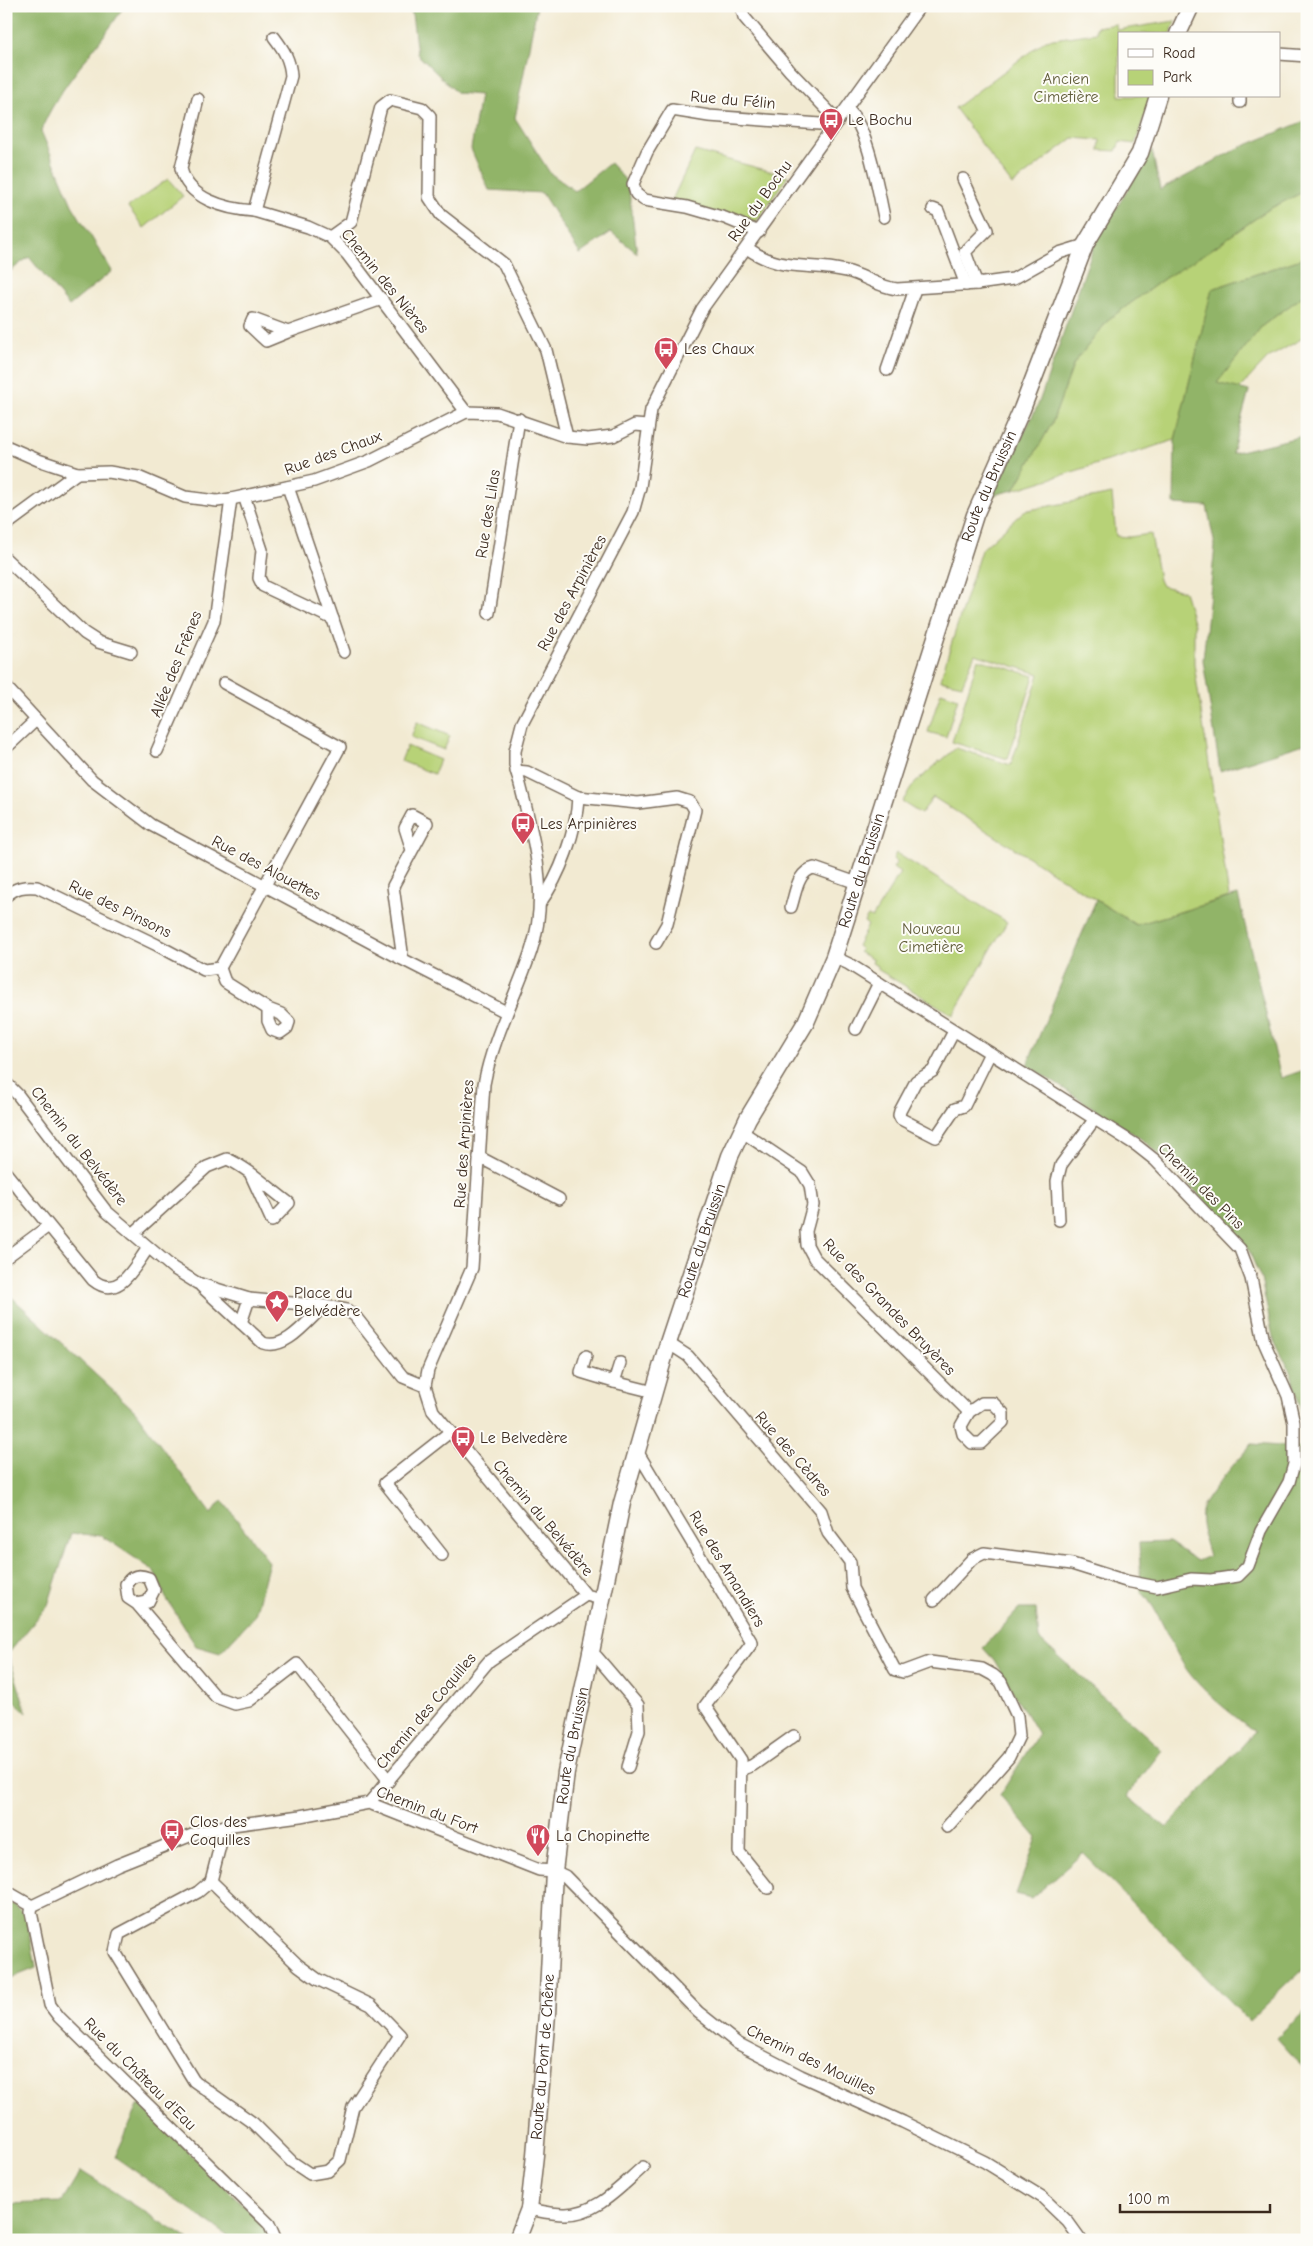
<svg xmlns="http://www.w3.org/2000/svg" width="1313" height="2246" font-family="'Comic Neue',sans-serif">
<rect width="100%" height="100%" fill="#fdfcf7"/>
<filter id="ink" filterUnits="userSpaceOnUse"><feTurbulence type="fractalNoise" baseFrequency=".02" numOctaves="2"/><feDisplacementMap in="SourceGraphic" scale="10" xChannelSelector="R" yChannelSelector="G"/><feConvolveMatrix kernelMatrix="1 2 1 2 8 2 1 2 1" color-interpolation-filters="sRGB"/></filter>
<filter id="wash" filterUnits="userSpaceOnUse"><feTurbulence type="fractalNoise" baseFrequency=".0096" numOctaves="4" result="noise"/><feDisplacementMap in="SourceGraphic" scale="20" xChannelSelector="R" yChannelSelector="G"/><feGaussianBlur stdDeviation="1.12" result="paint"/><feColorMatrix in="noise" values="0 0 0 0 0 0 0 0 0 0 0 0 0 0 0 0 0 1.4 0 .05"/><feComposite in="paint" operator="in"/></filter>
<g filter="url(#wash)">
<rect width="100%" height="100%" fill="#f2ead2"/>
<g fill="#b7d277" stroke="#797e4a">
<polygon points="1175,21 1171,34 1119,34 1119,96 1151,96 1135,144 1120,142 1116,151 1099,150 1100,140 1073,138 1012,185 955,108 1046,40 1096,33 1096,27 1116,24 1117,30"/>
<polygon points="695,151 788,176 756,222 748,222 672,200"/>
<polygon points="168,179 183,196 144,228 128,207"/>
<polygon points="1307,190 1307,257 1212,289 1175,440 1014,490 1052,423 1074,363 1109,319 1165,278 1209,251 1269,209"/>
<polygon points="1307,293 1307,337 1303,338 1268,358 1239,389 1216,384 1262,326"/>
<polygon points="1112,494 1116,536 1129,537 1151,534 1159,580 1162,586 1184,591 1194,625 1194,664 1229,897 1136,925 933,797 921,814 902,802 914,784 937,764 938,761 941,761 956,748 1011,765 1039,674 975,654 962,685 940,680 981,550 1024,511"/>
<polygon points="978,659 1034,676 1008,759 952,742"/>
<polygon points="941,692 958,698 946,737 928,732"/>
<polygon points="417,722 450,736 444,750 411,737"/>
<polygon points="407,746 440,760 434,774 401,761"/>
<polygon points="896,853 1007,922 953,1015 877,969 879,967 872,963 873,960 859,952 861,949 857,946 868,925 864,922 868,916 872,918 900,873 893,868 897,862 893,859"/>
</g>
<g fill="#91b468" stroke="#666f43">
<path d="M6 6H124C99 48 58 86 41 131L72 205 112 271 69 306 29 257 6 274Z"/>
<polygon points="411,6 537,6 515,118 550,173 575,191 610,163 628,183 637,253 611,232 580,254 542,193 489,190 471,149 480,95 457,93 417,54"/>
<polygon points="1307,120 1307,190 1269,209 1209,251 1165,278 1109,319 1074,363 1052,423 1014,490 993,495 1038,405 1095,243 1152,150 1160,190 1237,149"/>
<polygon points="1307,257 1307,293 1262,326 1217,383 1249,391 1232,453 1307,435 1307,743 1220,771 1203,660 1215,546 1207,506 1174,504 1175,440 1212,289"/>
<polygon points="1238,895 1281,1078 1307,1069 1307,1433 1291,1373 1273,1337 1261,1279 1247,1246 1163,1157 1140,1138 1027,1065 1096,900 1136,925"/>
<polygon points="6,1292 135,1411 211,1514 222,1500 269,1562 255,1615 220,1653 196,1646 166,1598 153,1570 102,1536 71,1533 48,1605 8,1654 27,1713 6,1693"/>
<path d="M1252 1444 1307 1448V1966L1249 2021 1083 1853 1032 1898 1016 1894 1037 1838 1000 1795 1038 1734 994 1660 983 1648 1019 1609H1036L1039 1639 1162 1750 1127 1796 1166 1828 1255 1732C1233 1715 1197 1688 1183 1664 1168 1640 1160 1611 1141 1591L1139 1543 1169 1542 1197 1561 1209 1556C1205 1541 1199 1527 1201 1511 1203 1500 1242 1454 1252 1444Z"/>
<polygon points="6,1901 16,1906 27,1917 36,1968 6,1980"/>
<polygon points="1307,2009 1307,2072 1277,2038"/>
<polygon points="139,2104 257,2218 272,2236 273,2240 234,2240 115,2157"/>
<polygon points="81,2171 189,2240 6,2240 6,2204 62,2202"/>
</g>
</g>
<g filter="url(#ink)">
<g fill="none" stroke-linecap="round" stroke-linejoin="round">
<defs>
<g id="street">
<polyline points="741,6 744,17 790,71 838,121"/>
<path d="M274 37C284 50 290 60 291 76L254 211 308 227 330 237 347 254 466 412"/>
<polyline points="1279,54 1307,56"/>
<path d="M198 99 181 168C187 199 226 209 254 211"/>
<polyline points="1240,102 1240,96"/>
<path d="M847 109C868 126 878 190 884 217"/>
<polyline points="963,179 987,230 965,252 977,284"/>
<polyline points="933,209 938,211 966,285"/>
<polyline points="759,232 725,218 687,207 644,200 636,194 633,184 647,152 672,110 709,116 834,125"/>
<polyline points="330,237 351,222 381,107 390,100 422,108 430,116 429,197 441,215 504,264 546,350 567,437"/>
<path d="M747 248C781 273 809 262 846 271 864 275 878 287 897 289L977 284 1013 279 1059 253 1085 245"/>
<polyline points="288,332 266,341 250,326 253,319 288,332 382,299"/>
<polyline points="887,370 915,289"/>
<polyline points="6,446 38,460 77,473"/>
<polyline points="288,487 344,652"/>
<polyline points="244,496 262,550 259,578 263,586 333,619"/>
<polyline points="6,525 77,473 109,472 138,477 185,497 217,501 231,499 314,481 369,461 466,412 497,413 567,437 588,439 613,436 635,425 647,426"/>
<polyline points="6,559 84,633 98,642 131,652"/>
<polyline points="489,613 519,419"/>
<polyline points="6,687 92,780 151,825 400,958 506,1012"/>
<polyline points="6,748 36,720"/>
<polyline points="157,751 214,621 231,499"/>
<path d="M516 771 527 772 578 797C577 830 560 876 540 903"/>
<polyline points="578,797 638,803 677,798 690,802 695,810 667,924 656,943"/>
<path d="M6 896C16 887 24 886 37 887L157 945 204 970 220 968 340 747 224 683"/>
<path d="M791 907C796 892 797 872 814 868L857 883"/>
<polyline points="834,957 849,964 1136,1145 1155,1160 1240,1249 1251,1278 1264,1342 1288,1396 1294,1423 1294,1464 1289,1482 1261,1531 1248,1566 1238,1576 1211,1580 1191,1579 1157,1587 1126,1581 1072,1564 984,1553 972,1559 934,1600"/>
<polyline points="400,958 402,952 393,886 427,823 412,815 405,828 412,850"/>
<polyline points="220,968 225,982 268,1009 268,1021 272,1030 280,1033 287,1028 289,1022 281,1014 268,1009"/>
<polyline points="856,1029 879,983"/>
<polyline points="954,1031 933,1071 916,1081 900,1111 899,1115 901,1119 936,1137 955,1109 964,1106 990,1053"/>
<polyline points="6,1083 18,1095 106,1211 173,1268 197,1283 249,1299 324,1306 347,1310 355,1316 403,1377 425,1386"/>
<polyline points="741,1131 802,1172 810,1185 813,1205 806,1231 807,1245 814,1258 969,1412 982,1403 993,1403 1003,1413 1003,1422 981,1443 972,1443 963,1434 961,1426 969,1412"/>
<polyline points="479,1157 559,1199"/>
<path d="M6 1173 93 1280C119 1301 134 1267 148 1248"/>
<polyline points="1059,1220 1057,1181 1061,1165 1094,1120"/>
<path d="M133 1234 207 1167 227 1159C247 1167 271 1190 289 1203L272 1221 251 1175"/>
<polyline points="8,1256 47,1227"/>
<path d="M201 1286 263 1343C286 1351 308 1320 324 1306"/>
<polyline points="241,1323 249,1299"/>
<polyline points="668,1343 688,1356 821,1511 828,1533 850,1562 852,1588 895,1670 903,1672 930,1662 982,1669 993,1675 1001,1682 1017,1716 1019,1736 1009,1757 947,1827"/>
<polyline points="586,1356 581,1372 614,1382"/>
<polyline points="620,1363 614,1382 654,1392"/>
<polyline points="637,1451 752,1643 705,1706 741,1760 739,1852 768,1888"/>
<polyline points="442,1555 385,1483 450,1432"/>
<path d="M601 1599 586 1595 433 1411 425 1386 428 1370 472 1268 484 1084C493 1037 516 996 531 951 552 890 530 825 515 765V751L522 724 633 512 640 487 651 410 702 309 920 6"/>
<path d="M137 1604 148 1602 154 1590 149 1578C139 1574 132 1575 126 1584L128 1598 137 1604 216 1697 235 1704 249 1701 297 1664 389 1781"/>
<polyline points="589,1651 597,1657 638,1705 639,1731 628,1767"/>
<polyline points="741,1770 753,1765 794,1736"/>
<polyline points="369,1803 489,1661 586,1595"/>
<polyline points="211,1881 298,1965 317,1979 371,2005 400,2035 353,2107 340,2160 328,2171 310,2174 292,2162 253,2123 194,2081 115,1952 119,1934 198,1892 211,1881 225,1826"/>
<polyline points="6,1891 32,1906"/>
<polyline points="32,1906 117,1865 197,1833 225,1826 300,1816 369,1803 539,1870 554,1871 565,1876 698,2012 737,2043 801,2076 903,2122 985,2162 1042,2197 1068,2222 1081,2240"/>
<polyline points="32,1906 31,1912 50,2005 59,2017 269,2224 276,2240"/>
<path d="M529 2209C540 2211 552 2214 564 2214 596 2215 620 2187 643 2167"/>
</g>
<g id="secondary">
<polyline points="1178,34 1191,6"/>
<path id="s1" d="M517 2240 529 2209 535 2155 547 2014 554 1871 566 1772 622 1503 668 1343 730 1156 748 1118 806 1022 834 957 975 515 1022 409 1085 245 1140 153 1158 96"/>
</g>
</defs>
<use href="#street" stroke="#7b6d5d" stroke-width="14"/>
<use href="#secondary" stroke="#7b6d5d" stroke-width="19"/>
<use href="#street" stroke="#fff" stroke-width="11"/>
<use href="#secondary" stroke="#fff" stroke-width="16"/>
</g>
</g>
<defs>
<symbol id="bus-pin" viewBox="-11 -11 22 30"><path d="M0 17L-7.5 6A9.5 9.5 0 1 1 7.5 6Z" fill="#d1495b" stroke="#fdfcf7"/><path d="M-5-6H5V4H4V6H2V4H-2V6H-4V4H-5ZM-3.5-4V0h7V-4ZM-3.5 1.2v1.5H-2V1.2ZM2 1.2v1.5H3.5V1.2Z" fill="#fff"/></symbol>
<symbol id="sight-pin" viewBox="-11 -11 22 30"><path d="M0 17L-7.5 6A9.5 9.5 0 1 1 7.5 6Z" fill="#d1495b" stroke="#fdfcf7"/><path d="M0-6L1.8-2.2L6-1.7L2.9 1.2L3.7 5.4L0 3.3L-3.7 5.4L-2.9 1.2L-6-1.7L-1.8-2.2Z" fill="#fff"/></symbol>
<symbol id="restaurant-pin" viewBox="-11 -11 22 30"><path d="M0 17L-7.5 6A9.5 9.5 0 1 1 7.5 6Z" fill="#d1495b" stroke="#fdfcf7"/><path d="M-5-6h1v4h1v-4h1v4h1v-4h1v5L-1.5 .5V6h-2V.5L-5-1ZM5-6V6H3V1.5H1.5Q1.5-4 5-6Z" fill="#fff"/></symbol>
</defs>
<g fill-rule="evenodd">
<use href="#bus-pin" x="817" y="106" width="28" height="38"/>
<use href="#bus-pin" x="652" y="335" width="28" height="38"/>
<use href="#bus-pin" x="509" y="810" width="28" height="38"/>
<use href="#sight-pin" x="263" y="1288" width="28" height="38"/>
<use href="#bus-pin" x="449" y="1424" width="28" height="38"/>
<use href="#bus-pin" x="158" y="1817" width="28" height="38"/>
<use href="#restaurant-pin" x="524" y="1822" width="28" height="38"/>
</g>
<g text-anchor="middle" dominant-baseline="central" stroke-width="4" stroke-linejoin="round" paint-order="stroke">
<g font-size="16" fill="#605c39" stroke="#fdfcf7">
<text x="1066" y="79">Ancien<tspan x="1066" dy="18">Cimetière</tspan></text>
<text x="931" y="929">Nouveau<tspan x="931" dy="18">Cimetière</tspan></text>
</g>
<g font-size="16" fill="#3b2a1e" stroke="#fdfcf7">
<text transform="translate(733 100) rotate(5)">Rue du Félin</text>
<text transform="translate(760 201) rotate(-54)">Rue du Bochu</text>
<text transform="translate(385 281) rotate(51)">Chemin des Nières</text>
<text transform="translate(333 453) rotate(-20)">Rue des Chaux</text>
<text stroke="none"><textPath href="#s1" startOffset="1831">Route du Bruissin</textPath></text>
<text transform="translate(488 514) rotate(-81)">Rue des Lilas</text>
<text transform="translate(572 593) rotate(-62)">Rue des Arpinières</text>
<text transform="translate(176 664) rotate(-68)">Allée des Frênes</text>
<text transform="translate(266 868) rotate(28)">Rue des Alouettes</text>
<text stroke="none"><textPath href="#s1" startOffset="1426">Route du Bruissin</textPath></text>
<text transform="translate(120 909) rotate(26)">Rue des Pinsons</text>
<text transform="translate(464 1144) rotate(-86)">Rue des Arpinières</text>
<text transform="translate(79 1146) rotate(52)">Chemin du Belvédère</text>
<text transform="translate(1201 1186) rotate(45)">Chemin des Pins</text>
<text stroke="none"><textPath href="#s1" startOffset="1021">Route du Bruissin</textPath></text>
<text transform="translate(889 1307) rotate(46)">Rue des Grandes Bruyères</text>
<text transform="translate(793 1454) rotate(49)">Rue des Cèdres</text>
<text transform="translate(543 1518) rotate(50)">Chemin du Belvédère</text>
<text transform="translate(727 1569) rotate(59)">Rue des Amandiers</text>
<text transform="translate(426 1711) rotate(-50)">Chemin des Coquilles</text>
<text stroke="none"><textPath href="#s1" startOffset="499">Route du Bruissin</textPath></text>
<text transform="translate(427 1810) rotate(21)">Chemin du Fort</text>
<text stroke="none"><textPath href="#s1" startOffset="186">Route du Pont de Chêne</textPath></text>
<text transform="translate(811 2060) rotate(26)">Chemin des Mouilles</text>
<text transform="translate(140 2074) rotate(45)">Rue du Château d'Eau</text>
</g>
<g font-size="16" fill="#3b2a1e" stroke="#fdfcf7" text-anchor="start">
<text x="848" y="120">Le Bochu</text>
<text x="684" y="349">Les Chaux</text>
<text x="540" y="824">Les Arpinières</text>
<text x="294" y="1293">Place du<tspan x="294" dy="18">Belvédère</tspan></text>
<text x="480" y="1438">Le Belvedère</text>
<text x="190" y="1822">Clos des<tspan x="190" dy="18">Coquilles</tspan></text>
<text x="556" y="1836">La Chopinette</text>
</g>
</g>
<rect width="1313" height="2246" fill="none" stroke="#fdfcf7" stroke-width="25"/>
<rect x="1118" y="32" width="162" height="65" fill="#fdfcf7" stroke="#afa8a0"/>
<rect x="1128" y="49" width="25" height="8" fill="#ffffff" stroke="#afa8a0"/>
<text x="1163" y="58" font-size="15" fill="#3b2a1e">Road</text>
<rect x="1128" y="70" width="25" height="15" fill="#b7d277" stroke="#afa8a0"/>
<text x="1163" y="82" font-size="15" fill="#3b2a1e">Park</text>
<path d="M1120 2204v8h150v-8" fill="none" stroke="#3b2a1e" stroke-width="2.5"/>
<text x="1128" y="2204" font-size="15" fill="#3b2a1e" stroke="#fdfcf7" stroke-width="4" paint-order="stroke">100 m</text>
</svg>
